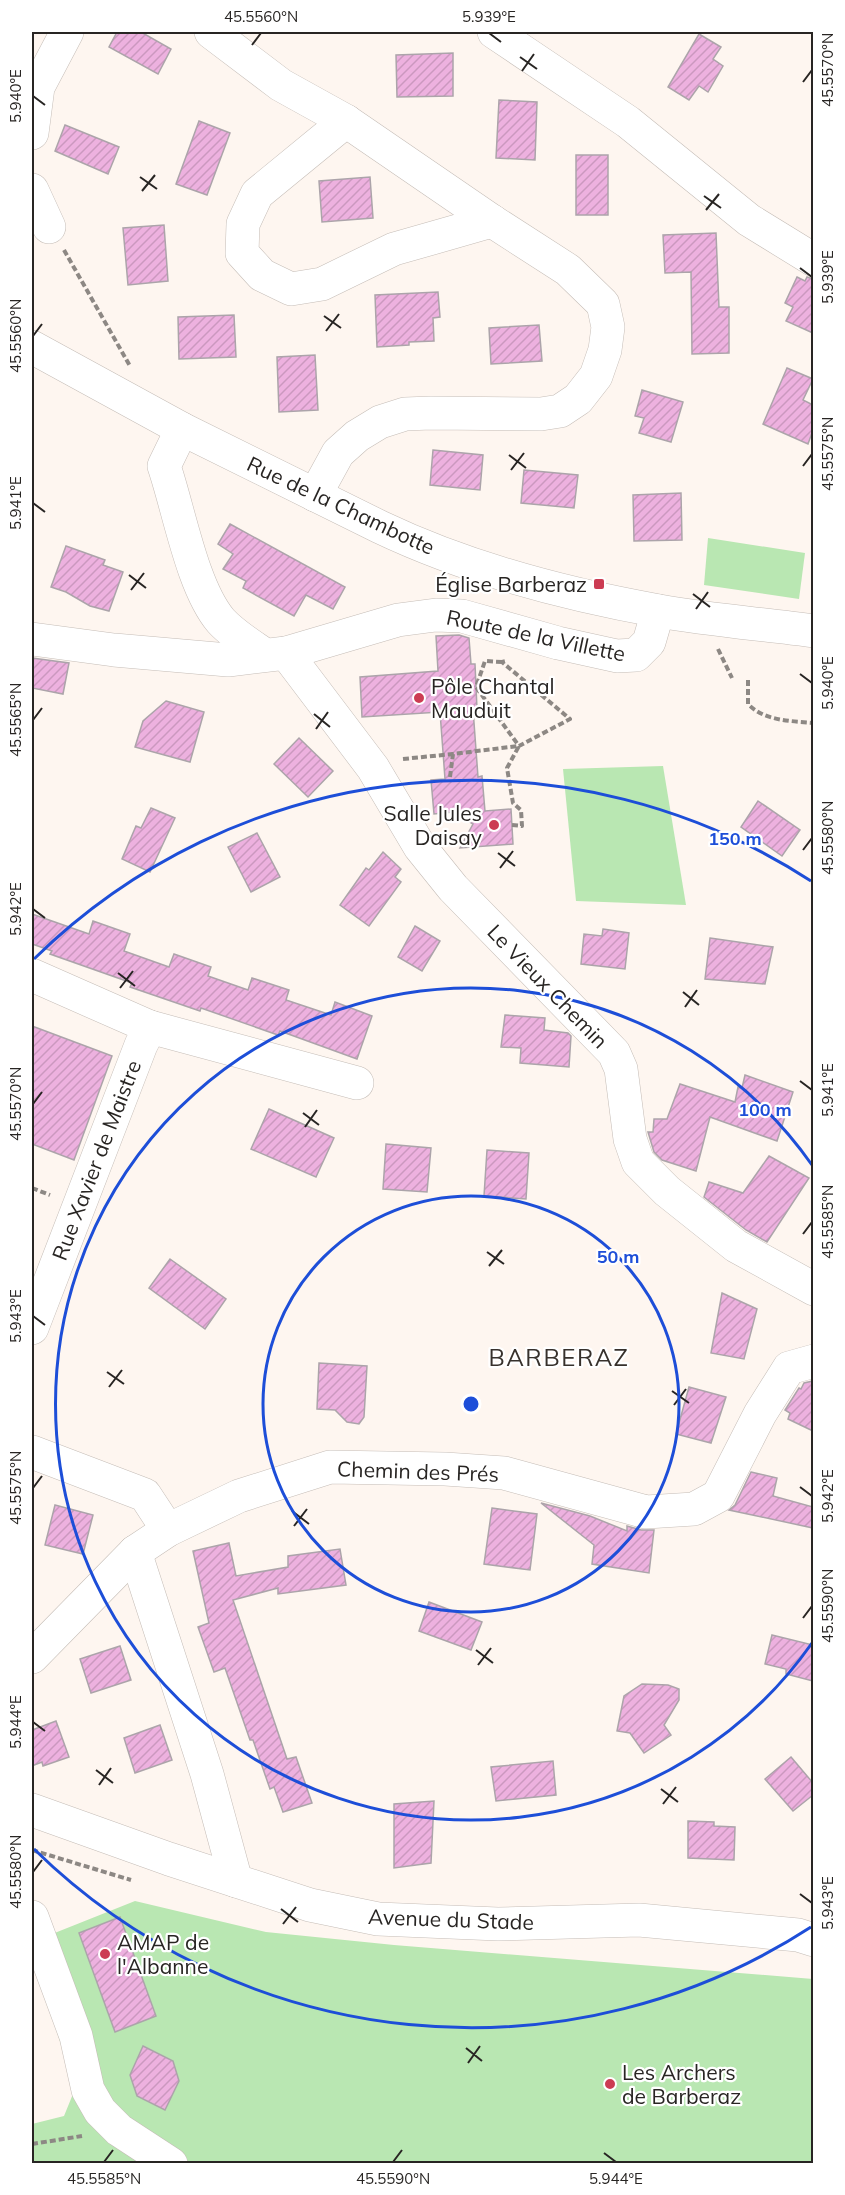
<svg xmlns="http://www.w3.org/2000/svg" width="845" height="2195" font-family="Mulish,sans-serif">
<defs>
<pattern id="building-hatch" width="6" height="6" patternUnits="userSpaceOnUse" patternTransform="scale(1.5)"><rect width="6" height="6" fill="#edb1df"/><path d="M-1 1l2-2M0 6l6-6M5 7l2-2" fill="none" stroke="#cb98bf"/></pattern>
</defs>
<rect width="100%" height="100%" fill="#fef6f0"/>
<g fill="#b9e7b2">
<polygon points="708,538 805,553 799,599 704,585"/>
<polygon points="663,766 686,905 576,901 563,769"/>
<polygon points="135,1901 266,1932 394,1945 813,1979 813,2163 32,2163 32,2124 64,2116 75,2089 32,1952 32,1942"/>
</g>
<g fill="url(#building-hatch)" stroke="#aca4aa" stroke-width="1.5">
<polygon points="117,32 141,32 171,49 158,74 109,47"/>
<polygon points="699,34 721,47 713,59 723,66 708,92 699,86 689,100 668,87"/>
<polygon points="453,53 453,96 397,97 396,55"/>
<polygon points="499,100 537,102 535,160 496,158"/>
<polygon points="199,121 230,133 207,195 176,184"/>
<polygon points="65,125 119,147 108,174 55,151"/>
<rect x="576" y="155" width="32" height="60"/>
<polygon points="370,177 373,218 322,222 319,181"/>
<polygon points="164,225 168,281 128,285 123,228"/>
<polygon points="716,233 719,307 729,307 729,353 692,354 691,272 665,273 663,235"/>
<polygon points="797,277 805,281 807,277 813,279 813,333 786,321 793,307 785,303"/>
<polygon points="438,292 440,317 433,318 434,341 409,342 409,345 377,347 375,295"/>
<polygon points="234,315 236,357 179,359 178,317"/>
<polygon points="539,325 542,361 491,364 489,328"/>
<polygon points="315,355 318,410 279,412 277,357"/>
<polygon points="787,368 813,379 803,400 813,405 813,430 808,444 763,424"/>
<polygon points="642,390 683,402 671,442 639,433 644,418 635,416"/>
<polygon points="433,450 483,455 480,490 430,485"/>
<polygon points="524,470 578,475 574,508 521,503"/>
<polygon points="681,493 682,540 634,541 633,495"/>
<polygon points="230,524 345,587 333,609 306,595 294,616 243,588 246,581 223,569 233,554 218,544"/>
<polygon points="66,546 105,560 103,565 123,572 109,611 90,606 66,592 51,587"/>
<polygon points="459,635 469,638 471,664 475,664 477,709 473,709 478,777 482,776 485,811 511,809 513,844 460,848 473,824 454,812 434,814 431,780 445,779 440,712 362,717 360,677 438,671 436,636"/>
<polygon points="32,658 69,663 63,694 32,688"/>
<polygon points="166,701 204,712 190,762 135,747 143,721"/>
<polygon points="299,738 333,771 308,797 274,764"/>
<polygon points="758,801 800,830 782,856 741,827"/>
<polygon points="151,808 175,818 150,872 122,859 136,826 141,828"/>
<polygon points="257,833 280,877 251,892 228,847"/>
<polygon points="383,852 401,869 395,877 401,882 369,926 340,905 366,868 369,870"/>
<polygon points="32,914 89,934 93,921 130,934 124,951 169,967 174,954 211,967 208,976 248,990 252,978 289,990 286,1000 331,1015 335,1002 372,1016 357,1059 280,1031 278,1035 201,1008 200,1011 130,987 132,983 50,954 52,951 32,944"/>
<polygon points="415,926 440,941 422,971 398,957"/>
<polygon points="603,929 629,933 625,969 581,964 584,934 602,936"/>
<polygon points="710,938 773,947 765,984 705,979"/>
<polygon points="505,1015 545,1018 544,1030 568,1033 571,1036 569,1067 520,1063 521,1048 501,1047"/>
<polygon points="32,1026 112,1056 74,1160 32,1144"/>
<polygon points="745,1075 793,1092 777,1141 710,1117 696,1171 662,1160 654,1152 648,1132 653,1132 654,1119 667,1119 680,1084 735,1102 738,1087 742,1088"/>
<polygon points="269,1109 334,1138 316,1177 251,1149"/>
<polygon points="386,1144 431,1148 427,1192 383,1189"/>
<polygon points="487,1150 529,1153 526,1199 484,1196"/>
<polygon points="769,1156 809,1178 767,1242 746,1230 704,1197 709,1182 743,1193"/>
<polygon points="170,1259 226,1299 205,1329 149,1288"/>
<polygon points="722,1293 757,1309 744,1359 711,1353"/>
<polygon points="319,1363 367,1366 364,1417 359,1424 347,1422 335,1410 317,1409"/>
<polygon points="813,1381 813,1431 788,1419 790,1413 785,1410 799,1388 801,1389 804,1383"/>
<polygon points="689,1387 726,1397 711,1443 676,1434"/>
<polygon points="751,1472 777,1478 773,1496 813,1507 813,1528 729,1510 735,1505"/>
<polygon points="541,1503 590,1516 627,1531 627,1526 641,1530 654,1530 649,1573 592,1564 594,1545"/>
<polygon points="55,1505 93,1515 83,1554 45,1545"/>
<polygon points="492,1508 537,1514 530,1570 484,1564"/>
<polygon points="229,1543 236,1576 288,1567 288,1556 340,1549 346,1585 278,1594 278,1588 233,1600 287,1759 296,1757 312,1803 283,1812 274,1787 270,1789 253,1740 250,1740 225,1668 214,1672 198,1627 209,1623 193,1551"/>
<polygon points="429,1602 482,1622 471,1650 419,1631"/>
<polygon points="772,1635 813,1645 813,1681 786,1674 786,1669 765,1664"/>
<polygon points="120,1646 131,1680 91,1693 80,1659"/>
<polygon points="642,1684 668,1685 679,1689 679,1700 664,1725 671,1735 644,1753 630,1733 617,1731 624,1696"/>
<polygon points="56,1721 69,1757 43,1766 42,1762 32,1766 32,1730"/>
<polygon points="160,1725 172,1760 135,1773 124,1738"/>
<polygon points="791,1757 813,1783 813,1795 793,1811 765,1779"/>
<polygon points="553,1761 556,1795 496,1801 491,1767"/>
<polygon points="434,1801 431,1863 394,1868 394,1804"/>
<polygon points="688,1821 714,1822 714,1826 735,1827 734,1860 688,1858"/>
<polygon points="120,1917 156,2016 115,2032 79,1933"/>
<polygon points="143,2046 173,2061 179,2081 165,2110 137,2096 130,2075"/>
</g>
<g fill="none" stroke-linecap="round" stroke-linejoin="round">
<defs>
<g id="minor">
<polyline points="211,32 281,85 346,121 492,221 568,270 603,304 608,327 605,350 596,376 578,399 560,411 541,414 431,413 405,414 380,422 357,436 338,453 315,495"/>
<polyline points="494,32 628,122 749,220 814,260"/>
<polyline points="346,121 257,194 243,224 242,253 262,275 291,289 322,284 394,249 492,221"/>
<polyline points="32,133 38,87 67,32"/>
<polyline points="32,190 49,227"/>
<path d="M182 429 164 466C179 510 192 587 221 621 234 635 249 644 265 655"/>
<polyline points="32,639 114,650 228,660 286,653 398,620 436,615 462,616 558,643 617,656 636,655 649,642 658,611"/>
<polyline points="286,653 373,768 420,847 453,888 614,1053 621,1069 630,1139 638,1162 667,1191 736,1246 814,1289"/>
<polyline points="32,975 150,1027 357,1083"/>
<polyline points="32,1328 141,1045 150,1027"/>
<polyline points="32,1452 145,1495 168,1530"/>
<polyline points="135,1552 207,1774 236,1881"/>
<polyline points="32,1657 135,1552 168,1530 239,1496 330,1467 445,1469 504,1473 646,1512 694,1509 718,1496 760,1414 789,1368 814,1361"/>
<polyline points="32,1810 169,1859 310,1905 378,1919 498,1924 639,1920 798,1935 814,1940"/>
<polyline points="32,1917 76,2036 88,2090 100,2111 119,2130 171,2164"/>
</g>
<path id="major" d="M32 347 182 429 380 527C468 569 564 594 659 611 710 620 762 624 814 631"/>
</defs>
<use href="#minor" stroke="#c5bdb7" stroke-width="34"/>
<use href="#major" stroke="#c5bdb7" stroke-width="34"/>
<g stroke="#8d8884" stroke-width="4" stroke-dasharray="6 3" stroke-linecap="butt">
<polyline points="64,250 130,366"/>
<polyline points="718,649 732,678"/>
<polyline points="502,662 485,661 476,687 519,746 570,719 502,662 506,661"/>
<path d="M748 680V704C764 721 791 721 814 723"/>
<polyline points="403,759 453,754"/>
<polyline points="450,777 453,754 518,746"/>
<polyline points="512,825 522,826 521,810 513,803 507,768 519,746"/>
<polyline points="32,1188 50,1195"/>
<polyline points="32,1850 131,1880"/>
<polyline points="32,2144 82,2136"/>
</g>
<use href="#minor" stroke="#fff" stroke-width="33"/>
<use href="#major" stroke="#fff" stroke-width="33"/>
</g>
<path fill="none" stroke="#282523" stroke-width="2" d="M489 33 501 42M252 45 261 33M520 57 537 69M522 71 534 54M803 82 812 70M33 96 45 105M140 177 157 189M142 191 155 175M704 196 721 208M706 210 719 194M800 268 812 277M324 316 341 328M326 331 339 314M33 336 42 324M509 455 526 468M803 466 812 454M511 470 524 453M33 503 45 512M129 575 146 588M131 590 144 573M693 594 710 607M696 609 708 592M800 674 812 683M314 714 330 727M33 720 42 708M316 729 328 712M803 850 812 838M498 853 515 866M500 868 513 851M33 909 45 918M118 973 135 986M120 988 133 971M683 992 699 1005M685 1007 697 990M800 1081 812 1090M33 1104 42 1092M303 1113 319 1125M305 1127 317 1110M803 1234 812 1222M487 1252 504 1264M489 1266 502 1250M33 1316 45 1325M107 1372 124 1384M109 1387 122 1370M672 1391 689 1403M674 1405 686 1389M800 1487 812 1496M33 1488 42 1476M292 1511 309 1524M294 1526 307 1509M803 1618 812 1606M476 1650 493 1663M478 1665 491 1648M33 1722 45 1731M96 1770 113 1783M99 1785 111 1768M661 1789 678 1802M663 1804 676 1787M33 1872 42 1860M800 1894 812 1903M281 1909 298 1922M283 1924 296 1907M466 2048 482 2061M468 2063 480 2046M604 2153 616 2162M104 2162 113 2150M393 2162 402 2150"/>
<g fill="none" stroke="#1d4ed8" stroke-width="3">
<circle cx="471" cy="1404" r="208"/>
<path d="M812 1643A416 416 0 1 1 812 1165"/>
<path d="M811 1927A624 624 0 0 1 34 1849M34 959A624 624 0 0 1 811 881"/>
</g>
<g fill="#cc3c53" stroke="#fff" stroke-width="2">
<rect x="593" y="578" width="12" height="12" rx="3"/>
<circle cx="419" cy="698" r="6"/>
<circle cx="494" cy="825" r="6"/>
<circle cx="105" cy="1954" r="6"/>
<circle cx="610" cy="2084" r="6"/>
</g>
<g text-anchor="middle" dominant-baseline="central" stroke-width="4.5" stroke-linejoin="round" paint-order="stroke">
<g font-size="21" fill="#282523" stroke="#fff">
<text transform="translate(341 505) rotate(25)">Rue de la Chambotte</text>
<text transform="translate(536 635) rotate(12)">Route de la Villette</text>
<text transform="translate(548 986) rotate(46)">Le Vieux Chemin</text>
<text transform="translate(96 1160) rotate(-69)">Rue Xavier de Maistre</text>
<text transform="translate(418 1471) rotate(2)">Chemin des Prés</text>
<text transform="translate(451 1919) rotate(2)">Avenue du Stade</text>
</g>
<g font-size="21" fill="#282523" stroke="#fff" text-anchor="start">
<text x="587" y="584" text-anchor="end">Église Barberaz</text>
<text x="431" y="686">Pôle Chantal<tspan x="431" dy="24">Mauduit</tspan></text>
<text x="482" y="813" text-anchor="end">Salle Jules<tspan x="482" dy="24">Daisay</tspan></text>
<text x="117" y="1942">AMAP de<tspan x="117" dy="24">l'Albanne</tspan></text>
<text x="622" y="2072">Les Archers<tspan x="622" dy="24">de Barberaz</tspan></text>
</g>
<g font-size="24" letter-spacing="1.5" fill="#37312c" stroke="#fff">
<text x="559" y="1357">BARBERAZ</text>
</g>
</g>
<circle cx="471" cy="1404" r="9" fill="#1d4ed8" stroke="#fff" stroke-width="3"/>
<g font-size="18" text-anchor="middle" font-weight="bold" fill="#1d4ed8" stroke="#fff" stroke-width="4.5" stroke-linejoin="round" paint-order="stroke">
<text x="735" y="845">150 m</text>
<text x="765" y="1116">100 m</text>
<text x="618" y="1263">50 m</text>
</g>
<rect width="845" height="2195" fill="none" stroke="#ffffff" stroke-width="66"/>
<rect x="33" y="33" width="779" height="2129" fill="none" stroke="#282523" stroke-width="2"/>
<g font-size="15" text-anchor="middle" fill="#282523">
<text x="261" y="22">45.5560°N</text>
<text x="489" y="22">5.939°E</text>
<text transform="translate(828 70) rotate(-90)" y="5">45.5570°N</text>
<text transform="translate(16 96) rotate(-90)" y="5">5.940°E</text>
<text transform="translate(828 277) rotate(-90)" y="5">5.939°E</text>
<text transform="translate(16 336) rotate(-90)" y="5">45.5560°N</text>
<text transform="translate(828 454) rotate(-90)" y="5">45.5575°N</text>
<text transform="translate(16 503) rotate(-90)" y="5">5.941°E</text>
<text transform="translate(828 683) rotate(-90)" y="5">5.940°E</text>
<text transform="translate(16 720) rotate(-90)" y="5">45.5565°N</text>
<text transform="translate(828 838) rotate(-90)" y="5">45.5580°N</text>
<text transform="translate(16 909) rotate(-90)" y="5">5.942°E</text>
<text transform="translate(828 1090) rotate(-90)" y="5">5.941°E</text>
<text transform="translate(16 1104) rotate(-90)" y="5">45.5570°N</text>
<text transform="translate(828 1222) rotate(-90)" y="5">45.5585°N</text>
<text transform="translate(16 1316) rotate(-90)" y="5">5.943°E</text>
<text transform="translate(16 1488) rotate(-90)" y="5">45.5575°N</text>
<text transform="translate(828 1496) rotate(-90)" y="5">5.942°E</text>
<text transform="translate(828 1606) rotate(-90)" y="5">45.5590°N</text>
<text transform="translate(16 1722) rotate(-90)" y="5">5.944°E</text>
<text transform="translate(16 1872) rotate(-90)" y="5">45.5580°N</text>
<text transform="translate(828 1903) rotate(-90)" y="5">5.943°E</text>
<text x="104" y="2184">45.5585°N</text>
<text x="393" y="2184">45.5590°N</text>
<text x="616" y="2184">5.944°E</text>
</g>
</svg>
